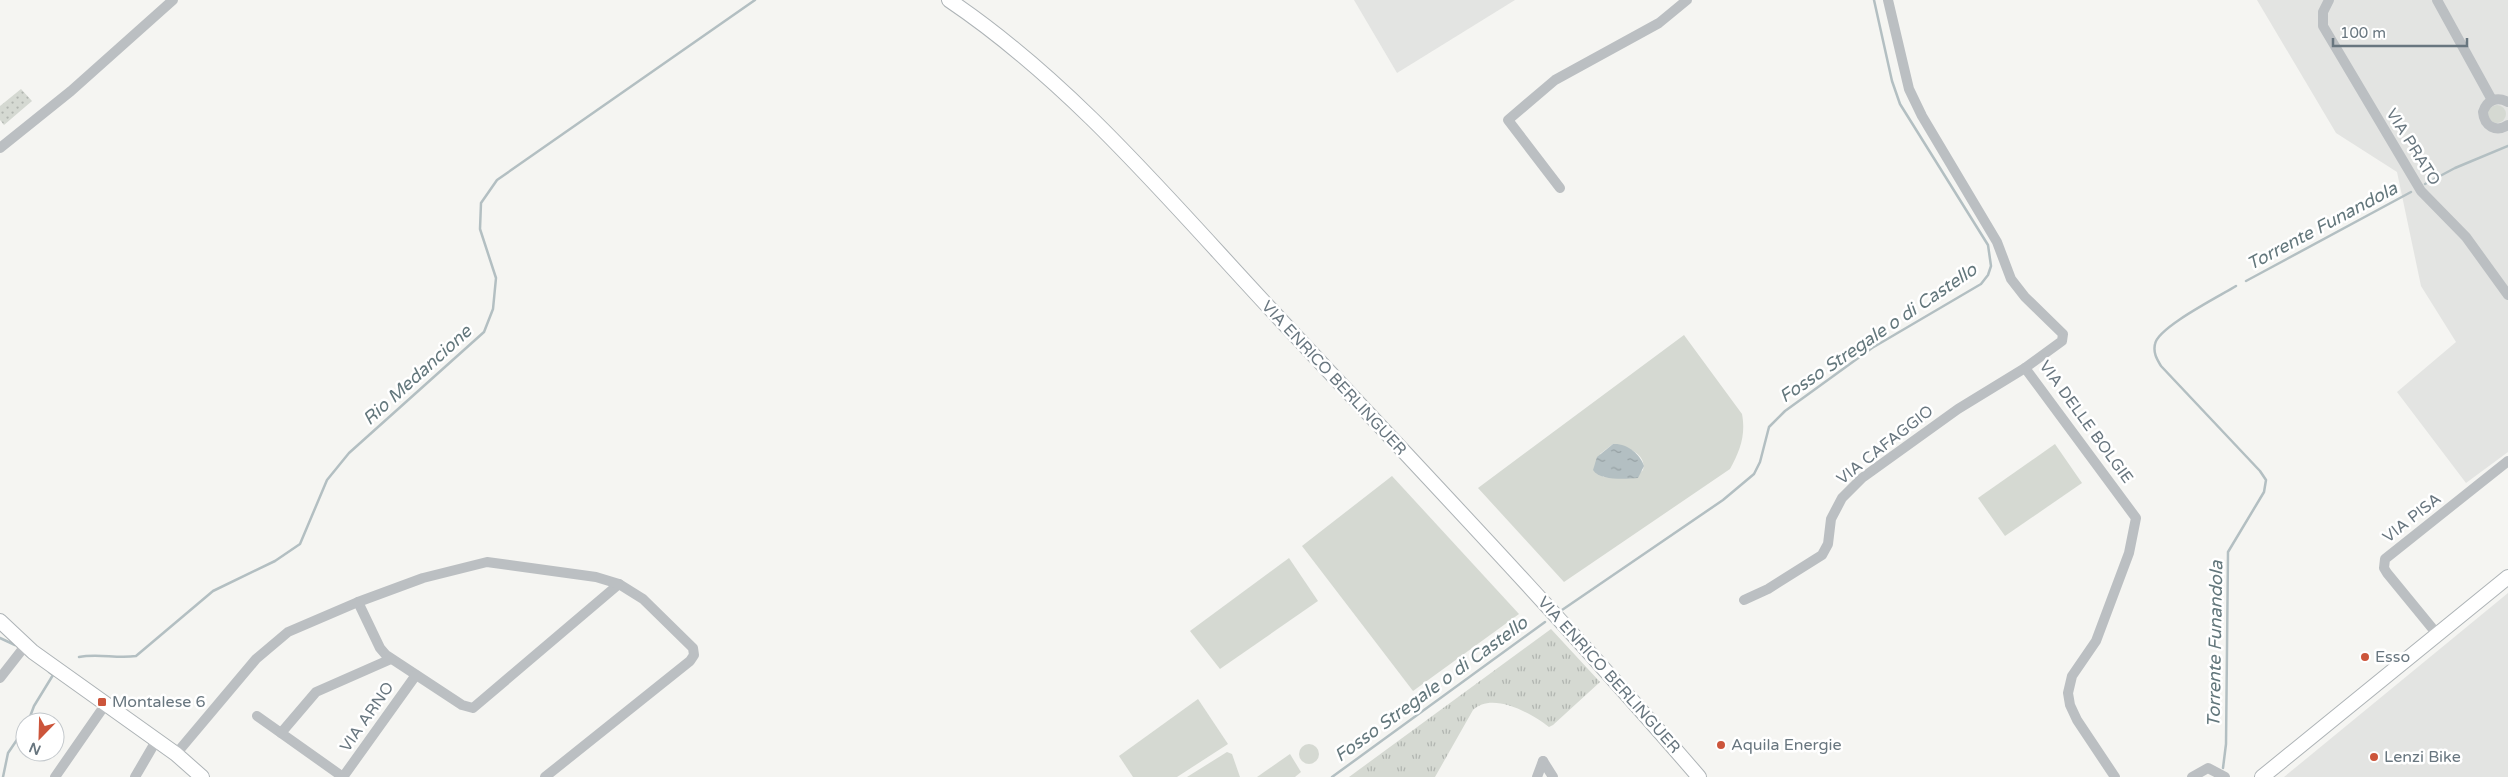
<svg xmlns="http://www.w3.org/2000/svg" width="2508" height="777" font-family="'Varela Round',sans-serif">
<defs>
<pattern id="park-tufts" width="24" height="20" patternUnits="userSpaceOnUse" patternTransform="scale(1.25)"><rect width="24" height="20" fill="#d5d9d2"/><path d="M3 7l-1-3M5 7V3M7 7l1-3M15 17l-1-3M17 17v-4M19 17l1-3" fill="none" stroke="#b1b5b0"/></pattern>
<pattern id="garden-dots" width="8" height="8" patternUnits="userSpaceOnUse" patternTransform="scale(1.25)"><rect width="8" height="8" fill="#d5d9d2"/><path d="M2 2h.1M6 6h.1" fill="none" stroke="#b1b5b0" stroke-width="1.8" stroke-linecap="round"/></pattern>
<pattern id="water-ripples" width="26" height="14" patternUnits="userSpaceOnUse" patternTransform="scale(1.25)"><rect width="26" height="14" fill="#b3bfc2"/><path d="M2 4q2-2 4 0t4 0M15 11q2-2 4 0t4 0" fill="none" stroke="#95a0a3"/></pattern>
</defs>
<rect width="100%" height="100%" fill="#f5f5f2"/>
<g fill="#e3e4e2">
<polygon points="1354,0 1515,0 1397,73"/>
<polygon points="2257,0 2508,0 2508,452 2466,483 2397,392 2456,342 2421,286 2397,172 2336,133"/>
<polygon points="2508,593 2508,777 2284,777"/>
</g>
<g fill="#d5d9d2" fill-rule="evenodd">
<circle cx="2497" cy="114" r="9"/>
<path d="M1684 335 1742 414C1746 435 1740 451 1730 469L1564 582 1478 488ZM1613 444C1626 447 1647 453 1643 470L1634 478 1603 477 1600 454Z"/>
<polygon points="2055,444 2082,483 2005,536 1978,498"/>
<polygon points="1392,476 1519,614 1413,691 1302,546"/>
<polygon points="1289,558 1318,601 1220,669 1190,631"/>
<polygon points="1198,699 1228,744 1177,777 1133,777 1119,756"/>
<circle cx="1309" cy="754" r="10"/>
<polygon points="1227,752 1232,754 1240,777 1187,777"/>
<polygon points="1290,754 1301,772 1295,777 1257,777"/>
</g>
<path fill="url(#park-tufts)" d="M1551 629 1600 682 1553 725 1549 727C1533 714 1492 691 1473 710L1435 777H1349Z"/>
<polygon fill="url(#garden-dots)" points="21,89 32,101 4,125 0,120 0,106"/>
<path fill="url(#water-ripples)" d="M1613 444C1627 443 1640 454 1644 466L1638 478C1626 479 1600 481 1593 470L1597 457Z"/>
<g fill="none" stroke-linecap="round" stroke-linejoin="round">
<g stroke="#b3bfc2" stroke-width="2.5">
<polyline points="2425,184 2455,168 2508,146"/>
<polyline points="2246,281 2411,192"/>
<polyline points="1562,610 1723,500 1754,474 1760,462 1769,427 1785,411 1872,348 1981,284 1988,275 1991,266 1988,245 1900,104 1892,81 1874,0"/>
<polyline points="0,638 15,645"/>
<path d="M79 657C98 653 117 659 136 656L213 591 275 561 300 544 327 480 349 453 484 332 493 309 496 278 480 229 481 203 497 180 755 0"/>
<polyline points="28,722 34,706 53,675 49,672"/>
<path d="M2223 768 2226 744 2228 552 2264 492 2266 480 2260 471 2161 366C2157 359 2153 353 2155 344 2158 327 2220 296 2236 286"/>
<polyline points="3,777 8,753 25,728"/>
<polyline points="1332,777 1545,622"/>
</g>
<defs>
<g id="secondary">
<path d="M949 0C1075 85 1174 206 1277 316 1419 468 1563 619 1699 777"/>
<polyline points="0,621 33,652 176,754 202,777"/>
<polyline points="2262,777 2508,577"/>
</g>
</defs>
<use href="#secondary" stroke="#adb3b6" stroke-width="16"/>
<g stroke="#bbbfc2" stroke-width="10">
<polyline points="2329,0 2323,12 2323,26 2421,191 2466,237 2508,295"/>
<polyline points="2437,0 2492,100"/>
<path d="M2508 102C2497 96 2487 100 2483 112 2484 126 2496 133 2508 125"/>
<polyline points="0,148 71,91 173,0"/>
<polyline points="1560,188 1508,120 1555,80 1659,23 1687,0"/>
<polyline points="2025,368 2136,518 2129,553 2096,641 2072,676 2068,693 2070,705 2077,720 2115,777"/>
<polyline points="1744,600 1768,589 1822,555 1828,544 1831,519 1842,498 1862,478 1958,409 2025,368 2062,341 2063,334 2025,297 2011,279 1997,242 1922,116 1909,89 1888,0"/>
<polyline points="358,602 380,648 386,655 462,705 473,708 619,584"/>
<polyline points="2437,634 2387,573 2384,568 2385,559 2508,461"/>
<polyline points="0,678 25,646"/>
<polyline points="257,716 281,733"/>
<polyline points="176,754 256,659 288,632 358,602 423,578 487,562 596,577 619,584 643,599 693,648 694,655 690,661 545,777"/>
<polyline points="1543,761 1553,777"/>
<polyline points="55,777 105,705"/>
<polyline points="135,777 156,741"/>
<polyline points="343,777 281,733 316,692 391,659"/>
<polyline points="343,777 416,675"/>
<polyline points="1537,777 1543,761"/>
<polyline points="2192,777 2208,768 2225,777"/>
</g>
<use href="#secondary" stroke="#fff" stroke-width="14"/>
</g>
<g fill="#cc553b" stroke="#fff" stroke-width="2">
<circle cx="2365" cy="657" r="5"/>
<rect x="97" y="697" width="10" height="10" rx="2.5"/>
<circle cx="1721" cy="745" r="5"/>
<circle cx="2374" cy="757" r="5"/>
</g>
<g text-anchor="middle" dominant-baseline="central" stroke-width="5" stroke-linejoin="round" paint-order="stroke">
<g font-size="16" fill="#68767f" stroke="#fff">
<text transform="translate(2413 147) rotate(58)">VIA PRATO</text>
<text transform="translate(1334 378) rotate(47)">VIA ENRICO BERLINGUER</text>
<text transform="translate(2086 422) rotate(54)">VIA DELLE BOLGIE</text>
<text transform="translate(1885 445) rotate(-38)">VIA CAFAGGIO</text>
<text transform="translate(2412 518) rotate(-38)">VIA PISA</text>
<text transform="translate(1609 675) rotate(48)">VIA ENRICO BERLINGUER</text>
<text transform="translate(367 717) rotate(-55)">VIA ARNO</text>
</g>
<g font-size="16" fill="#68767f" stroke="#fff" text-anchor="start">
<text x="2375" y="657">Esso</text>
<text x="112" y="702">Montalese 6</text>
<text x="1731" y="745">Aquila Energie</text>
<text x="2384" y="757">Lenzi Bike</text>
</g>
<g font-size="18" font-style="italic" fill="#63777c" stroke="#fff">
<text transform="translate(2322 226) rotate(-28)">Torrente Funandola</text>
<text transform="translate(1878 333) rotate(-34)">Fosso Stregale o di Castello</text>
<text transform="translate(417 375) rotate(-42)">Rio Medancione</text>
<text transform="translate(2215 644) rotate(-89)">Torrente Funandola</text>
<text transform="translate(1431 689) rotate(-36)">Fosso Stregale o di Castello</text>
</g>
</g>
<g transform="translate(40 737) rotate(203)"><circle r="24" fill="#ffffff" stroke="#c3c8cc"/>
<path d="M0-4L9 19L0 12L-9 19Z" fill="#cc553b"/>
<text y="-8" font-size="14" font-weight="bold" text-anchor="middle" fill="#68767f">N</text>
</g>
<path d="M2333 38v8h134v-8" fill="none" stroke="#68767f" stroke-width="2.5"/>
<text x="2340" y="38" font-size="15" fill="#68767f" stroke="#ffffff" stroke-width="4" paint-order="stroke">100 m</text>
</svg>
